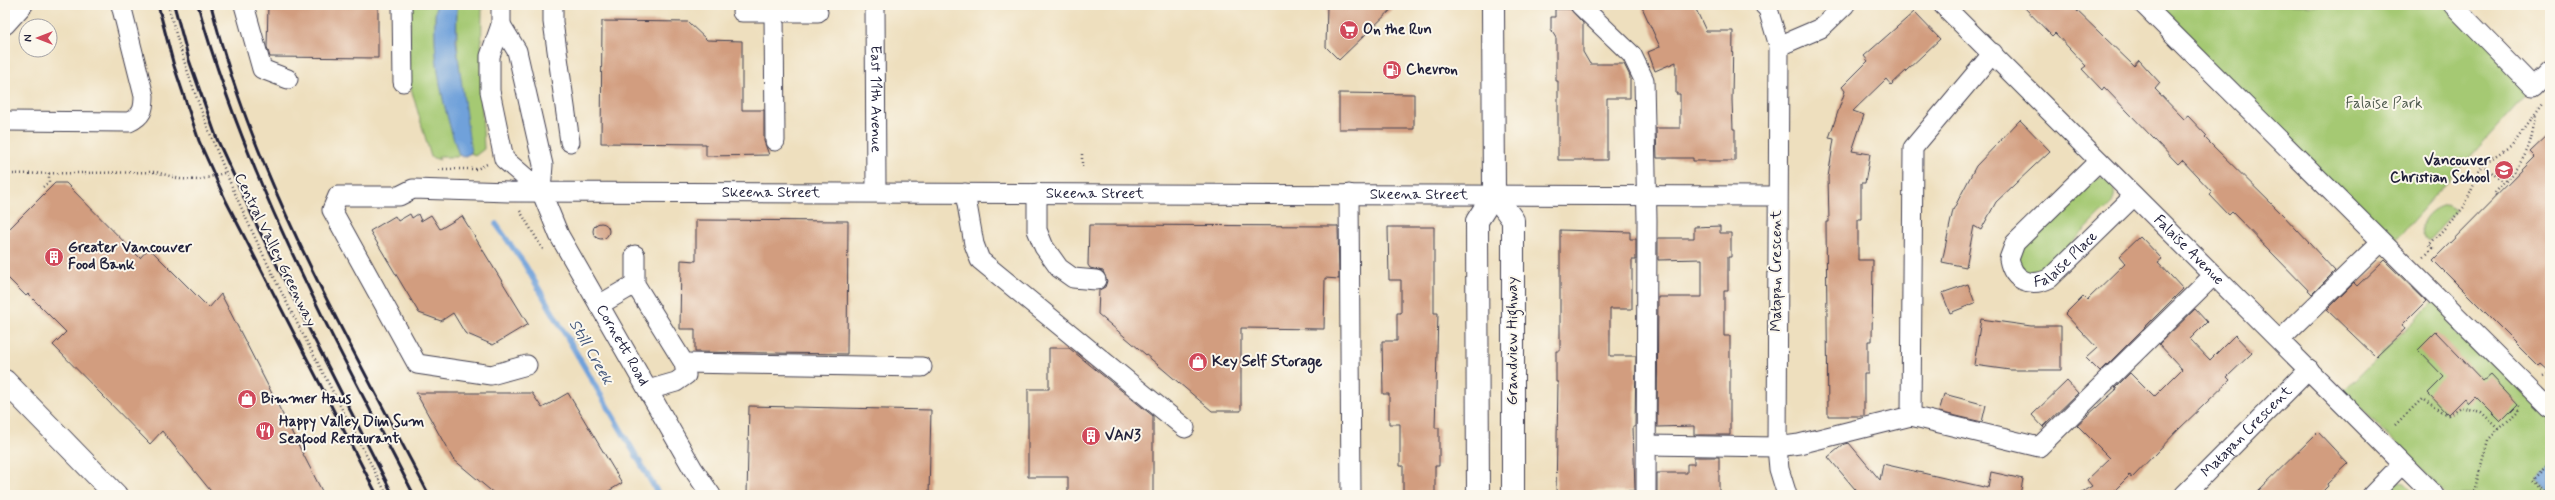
<svg xmlns="http://www.w3.org/2000/svg" width="2555" height="500" font-family="Mynerve,sans-serif">
<rect width="100%" height="100%" fill="#fbf7ec"/>
<filter id="ink" filterUnits="userSpaceOnUse"><feTurbulence type="fractalNoise" baseFrequency=".025" numOctaves="2"/><feDisplacementMap in="SourceGraphic" scale="8" xChannelSelector="R" yChannelSelector="G"/><feConvolveMatrix kernelMatrix="1 2 1 2 8 2 1 2 1" color-interpolation-filters="sRGB"/></filter>
<filter id="wash" filterUnits="userSpaceOnUse"><feTurbulence type="fractalNoise" baseFrequency=".012" numOctaves="4" result="noise"/><feDisplacementMap in="SourceGraphic" scale="16" xChannelSelector="R" yChannelSelector="G"/><feGaussianBlur stdDeviation="0.9" result="paint"/><feColorMatrix in="noise" values="0 0 0 0 0 0 0 0 0 0 0 0 0 0 0 0 0 1.4 0 .05"/><feComposite in="paint" operator="in"/></filter>
<g filter="url(#wash)">
<rect width="100%" height="100%" fill="#eedfbe"/>
<g fill="#a5c973" stroke="#647657">
<path d="M411 5H436C431 56 443 107 459 155L457 157H438L440 160 431 157 408 78Z"/>
<path d="M457 5H482L481 91 484 149 475 156 471 153C463 104 455 55 457 5Z"/>
<polygon points="2144,5 2451,5 2533,87 2388,248"/>
<path d="M2094 178H2103C2114 184 2117 191 2112 203L2043 272 2026 274 2019 267 2018 251Z"/>
<path d="M2446 205 2457 210 2428 241C2413 226 2429 208 2446 205Z"/>
<polygon points="2438,297 2550,409 2550,495 2447,495 2344,391"/>
<polygon points="2399,482 2404,483 2416,495 2372,495"/>
</g>
<g fill="#70a1da" stroke="#49628a">
<path d="M436 5H457L456 41 471 153 463 157 459 155C443 108 431 56 436 5Z"/>
<polygon points="2550,467 2550,492 2538,479"/>
</g>
<g fill="none" stroke-linecap="round" stroke-linejoin="round">
<polyline stroke="#70a1da" stroke-width="5.5" points="496,224 525,265 659,495"/>
</g>
<g id="blocks">
<g fill="#d29d7f">
<polygon points="268,5 378,5 378,58 270,57 267,47"/>
<polygon points="1327,5 1396,5 1339,60 1326,47"/>
<polygon points="1641,5 1694,5 1706,31 1733,31 1732,100 1733,129 1735,129 1735,161 1693,161 1693,158 1657,158 1656,128 1680,128 1680,94 1676,94 1676,62 1655,71 1648,52 1660,47"/>
<polygon points="2022,5 2071,5 2134,66 2139,60 2160,83 2155,89 2184,119 2188,116 2207,136 2205,138 2284,216 2335,271 2312,294 2232,212 2229,215 2209,194 2212,192 2182,160 2178,164 2104,87 2102,90 2082,69 2086,66 2055,33 2052,36"/>
<polygon points="1555,9 1570,9 1583,23 1583,52 1590,64 1624,64 1630,76 1630,98 1607,98 1607,160 1558,160 1558,81 1556,81 1556,38 1551,30 1551,17 1555,17"/>
<polygon points="1914,12 1940,39 1891,85 1886,79 1853,111 1864,115 1852,151 1870,154 1865,183 1861,183 1861,219 1858,219 1858,260 1873,260 1872,341 1868,341 1868,374 1864,374 1864,416 1828,416 1826,222 1829,222 1828,177 1834,139 1829,138 1845,91 1842,87 1868,61 1864,56"/>
<polygon points="602,21 688,22 707,40 742,41 742,110 764,110 764,141 769,155 706,156 706,144 601,143"/>
<polygon points="1339,93 1414,94 1414,129 1339,129"/>
<polygon points="2020,120 2050,151 1996,202 1981,230 1974,226 1966,267 1942,262 1953,210 1976,166"/>
<polygon points="2550,133 2550,372 2541,364 2539,366 2433,260 2535,157 2530,152"/>
<polygon points="55,183 66,183 140,258 149,248 209,308 221,294 324,495 214,495 162,431 150,444 53,345 66,332 28,294 26,296 5,275 5,233"/>
<polygon points="410,214 412,218 418,214 421,221 431,215 440,229 462,216 528,324 493,345 465,333 453,313 441,321 419,313 370,231 395,216 398,221"/>
<polygon points="696,220 848,221 847,354 695,352 695,329 680,329 681,260 696,261"/>
<circle cx="601" cy="231" r="8"/>
<polygon points="1089,225 1338,226 1339,279 1325,278 1324,329 1241,328 1241,411 1212,411 1098,314 1099,290 1105,287 1107,281 1103,271 1090,268 1088,265"/>
<polygon points="1720,226 1720,233 1731,233 1731,257 1728,257 1728,291 1724,291 1724,336 1730,336 1730,435 1694,435 1694,426 1657,427 1658,297 1702,297 1702,259 1658,260 1658,238 1694,238 1694,227"/>
<polygon points="1388,227 1434,227 1434,313 1438,313 1435,428 1439,428 1439,466 1435,466 1435,495 1403,495 1403,466 1400,466 1400,424 1389,424 1389,394 1383,394 1382,341 1397,341 1397,313 1401,313 1401,280 1389,280"/>
<polygon points="1560,230 1630,232 1630,239 1636,239 1636,260 1632,260 1632,309 1610,309 1610,356 1636,356 1635,427 1633,427 1635,491 1592,491 1592,495 1556,495 1558,382 1556,382 1556,351 1560,351"/>
<polygon points="2140,236 2162,259 2158,262 2183,289 2100,372 2086,358 2097,348 2065,314 2083,296 2087,300 2125,263 2119,256"/>
<polygon points="2384,260 2426,301 2402,325 2405,329 2376,357 2327,310 2354,283 2357,286"/>
<polygon points="1968,284 1975,303 1950,313 1942,293"/>
<polygon points="2195,309 2207,322 2190,339 2210,360 2235,335 2252,353 2227,377 2230,380 2179,429 2132,478 2130,475 2110,495 2077,495 2092,486 2087,480 2110,458 2077,425 2117,389 2115,388 2130,373 2154,397 2182,369 2159,344"/>
<polygon points="1981,319 2031,326 2061,326 2061,370 2010,370 1974,365"/>
<polygon points="2436,332 2483,381 2490,375 2517,404 2500,421 2475,396 2468,403 2464,398 2448,414 2428,393 2444,377 2418,350"/>
<polygon points="1049,348 1069,348 1153,416 1153,495 1068,495 1068,477 1028,477 1028,389 1049,389"/>
<polygon points="2067,381 2078,393 2043,427 2032,415"/>
<polygon points="416,393 532,393 542,408 568,393 622,483 602,495 496,495 453,459"/>
<polygon points="1944,394 1986,405 1982,422 1939,412"/>
<polygon points="749,406 931,410 929,495 747,495"/>
<polygon points="2318,432 2348,464 2327,484 2328,486 2319,495 2254,495"/>
<polygon points="1849,443 1880,480 1883,464 1988,488 1991,472 2023,479 2020,495 1860,495 1828,457 1844,444"/>
<polygon points="1694,457 1719,457 1719,495 1657,495 1657,473 1687,473 1687,464 1694,464"/>
</g>
</g>
</g>
<g filter="url(#ink)">
<use href="#blocks" fill-opacity="0" stroke="#413e4f" stroke-width="1"/>
<g fill="none" stroke-linecap="round" stroke-linejoin="round">
<defs>
<g id="minor">
<polyline points="244,5 262,69 288,79"/>
<polyline points="402,5 403,82"/>
<path id="s1" d="M501 5V25L490 56V91L504 159 541 191 559 235 693 469 711 495"/>
<polyline points="553,5 553,22 570,142"/>
<path id="s2" d="M875 5 876 192"/>
<polyline points="1580,5 1632,55 1644,80 1647,220 1646,495"/>
<polyline points="1764,5 1768,9 1779,46 1777,447 1779,469 1787,495"/>
<path id="s3" d="M1943 5 2434 495"/>
<polyline points="2144,5 2550,409"/>
<polyline points="2453,5 2533,87 2550,70"/>
<polyline points="742,12 818,12"/>
<polyline points="774,12 775,141"/>
<polyline points="5,25 23,5"/>
<polyline points="501,25 517,51 543,165 541,191"/>
<polyline points="1779,46 1821,28 1845,5"/>
<path d="M5 121 129 122C142 116 144 110 144 96L121 5"/>
<path id="s4" d="M2099 161 2015 243 2009 259C2013 281 2031 288 2050 278L2134 196"/>
<polyline points="965,193 974,244 980,260 1185,428"/>
<polyline points="1037,193 1037,230 1044,247 1059,268 1073,278 1096,280"/>
<polyline points="1349,194 1351,495"/>
<polyline points="635,255 635,284 684,363 686,375 676,382 648,390"/>
<polyline points="599,305 635,284"/>
<polyline points="2280,340 2381,242"/>
<polyline points="684,363 922,367"/>
<path id="s5" d="M527 365 491 375 417 364 332 210 338 196H399L413 189 509 192 1777 196"/>
<polyline points="1911,416 1913,148 1993,53"/>
<polyline points="1647,445 1777,447 1799,444 1911,416 2039,447 2214,275"/>
<path id="s6" d="M2184 495 2309 369"/>
<polyline points="2372,495 2402,464"/>
</g>
<g id="major">
<polyline points="1494,194 1513,220 1513,495"/>
<polyline points="5,381 116,495"/>
<polyline points="1478,495 1477,221 1494,194 1493,5"/>
</g>
</defs>
<use href="#minor" stroke="#413e4f" stroke-width="21"/>
<use href="#major" stroke="#413e4f" stroke-width="24"/>
<g stroke="#413e4f" stroke-width="2.5" stroke-dasharray="1 3" stroke-linecap="butt">
<path d="M168 5C213 179 305 336 387 495"/>
<polyline points="1082,154 1082,170"/>
<polyline points="2483,164 2503,183"/>
<polyline points="439,169 477,169 487,164"/>
<polyline points="5,174 156,172 180,179 199,180 224,173"/>
<polyline points="43,187 49,182 49,173"/>
<path d="M2496 196 2494 194C2521 164 2531 155 2535 114"/>
<polyline points="520,211 544,251"/>
<polyline points="2424,257 2433,248 2429,245 2464,207 2483,164 2512,145 2542,104"/>
<polyline points="2543,377 2550,374"/>
<polyline points="2395,425 2422,399 2448,415 2460,407 2481,412 2499,429"/>
<polyline points="2473,495 2488,440 2518,411 2519,404"/>
<polyline points="2546,495 2531,480 2550,462"/>
</g>
<use href="#minor" stroke="#fff" stroke-width="19"/>
<use href="#major" stroke="#fff" stroke-width="22"/>
<g stroke="#22223b" stroke-width="3">
<polyline points="158,5 174,66 199,141 226,201 377,495"/>
<polyline points="174,5 189,60 217,139 259,230 393,495"/>
<path d="M198 5C247 181 331 334 414 495"/>
<path d="M211 5C254 179 347 337 429 495"/>
</g>
</g>
</g>
<defs>
<symbol id="supermarket-disc" viewBox="-11 -11 22 22"><circle r="9.5" fill="#d1495b" stroke="#fbf7ec"/><path d="M-6-5.5h2.5l.6 2H6L4.5 2H-2.5L-4.4-4H-6ZM-1.5 3.2a1.3 1.3 0 1 0 .1 0ZM3 3.2a1.3 1.3 0 1 0 .1 0Z" fill="#fff"/></symbol>
<symbol id="fuel-disc" viewBox="-11 -11 22 22"><circle r="9.5" fill="#d1495b" stroke="#fbf7ec"/><path d="M-5.5-6h7V0h2V4h1.3V-2.5L3-4.5l.8-.8L6-3V5H2.5V1h-1V6h-7ZM-4.2-4.7v3.2H.2V-4.7Z" fill="#fff"/></symbol>
<symbol id="school-disc" viewBox="-11 -11 22 22"><circle r="9.5" fill="#d1495b" stroke="#fbf7ec"/><path d="M0-5L7-2L0 1L-7-2ZM-4 1L0 2.5L4 1V4Q0 6-4 4Z" fill="#fff"/></symbol>
<symbol id="building-disc" viewBox="-11 -11 22 22"><circle r="9.5" fill="#d1495b" stroke="#fbf7ec"/><path d="M-4-6H4V6H1V3H-1V6H-4ZM-2.5-4.3h1.7v1.8h-1.7ZM.8-4.3h1.7v1.8H.8ZM-2.5-1h1.7V.8h-1.7ZM.8-1h1.7V.8H.8Z" fill="#fff"/></symbol>
<symbol id="shop-disc" viewBox="-11 -11 22 22"><circle r="9.5" fill="#d1495b" stroke="#fbf7ec"/><path d="M-5-2.5h2.3a2.7 3.5 0 0 1 5.4 0H5L5.5 6h-11ZM-1.5-2.5h3a1.5 2.3 0 0 0-3 0Z" fill="#fff"/></symbol>
<symbol id="restaurant-disc" viewBox="-11 -11 22 22"><circle r="9.5" fill="#d1495b" stroke="#fbf7ec"/><path d="M-5-6h1v4h1v-4h1v4h1v-4h1v5L-1.5 .5V6h-2V.5L-5-1ZM5-6V6H3V1.5H1.5Q1.5-4 5-6Z" fill="#fff"/></symbol>
</defs>
<g fill-rule="evenodd">
<use href="#supermarket-disc" x="1338" y="19" width="22" height="22"/>
<use href="#fuel-disc" x="1381" y="59" width="22" height="22"/>
<use href="#school-disc" x="2493" y="159" width="22" height="22"/>
<use href="#building-disc" x="43" y="246" width="22" height="22"/>
<use href="#shop-disc" x="1187" y="351" width="22" height="22"/>
<use href="#shop-disc" x="236" y="388" width="22" height="22"/>
<use href="#restaurant-disc" x="254" y="420" width="22" height="22"/>
<use href="#building-disc" x="1080" y="425" width="22" height="22"/>
</g>
<g text-anchor="middle" dominant-baseline="central" stroke-width="4" stroke-linejoin="round" paint-order="stroke">
<g font-size="15" font-weight="bold" fill="#22223b" stroke="#fbf7ec" text-anchor="start">
<text x="1363" y="30">On the Run</text>
<text x="1406" y="70">Chevron</text>
<text x="2490" y="161" text-anchor="end">Vancouver<tspan x="2490" dy="17">Christian School</tspan></text>
<text x="68" y="248">Greater Vancouver<tspan x="68" dy="17">Food Bank</tspan></text>
<text x="1212" y="362">Key Self Storage</text>
<text x="261" y="399">Bimmer Haus</text>
<text x="279" y="422">Happy Valley Dim Sum<tspan x="279" dy="17">Seafood Restaurant</tspan></text>
<text x="1105" y="436">VAN3</text>
</g>
<g font-size="15" fill="#22223b" stroke="#fbf7ec">
<text stroke="none"><textPath href="#s2" startOffset="94">East 11th Avenue</textPath></text>
<text stroke="none"><textPath href="#s5" startOffset="738">Skeena Street</textPath></text>
<text stroke="none"><textPath href="#s5" startOffset="1062">Skeena Street</textPath></text>
<text stroke="none"><textPath href="#s5" startOffset="1386">Skeena Street</textPath></text>
<text transform="translate(275 250) rotate(64)">Central Valley Greenway</text>
<text stroke="none"><textPath href="#s3" startOffset="347">Falaise Avenue</textPath></text>
<text stroke="none"><textPath href="#s4" startOffset="212">Falaise Place</textPath></text>
<text transform="translate(1777 271) rotate(-90)">Matapan Crescent</text>
<text transform="translate(1513 341) rotate(-90)">Grandview Highway</text>
<text stroke="none"><textPath href="#s1" startOffset="381">Cornett Road</textPath></text>
<text stroke="none"><textPath href="#s6" startOffset="89">Matapan Crescent</textPath></text>
</g>
<g font-size="15" fill="#505c4f" stroke="#fbf7ec">
<text x="2384" y="104">Falaise Park</text>
</g>
<g font-size="16" font-style="italic" fill="#41557b" stroke="#fbf7ec">
<text transform="translate(591 352) rotate(60)">Still Creek</text>
</g>
</g>
<rect width="2555" height="500" fill="none" stroke="#fbf7ec" stroke-width="20"/>
<g transform="translate(38 38) rotate(270)"><circle r="19" fill="#fbf7ec" stroke="#a4a2a5"/>
<path d="M0-3L7 15L0 10L-7 15Z" fill="#d1495b"/>
<text y="-6" font-size="11" font-weight="bold" text-anchor="middle" fill="#22223b">N</text>
</g>
</svg>
